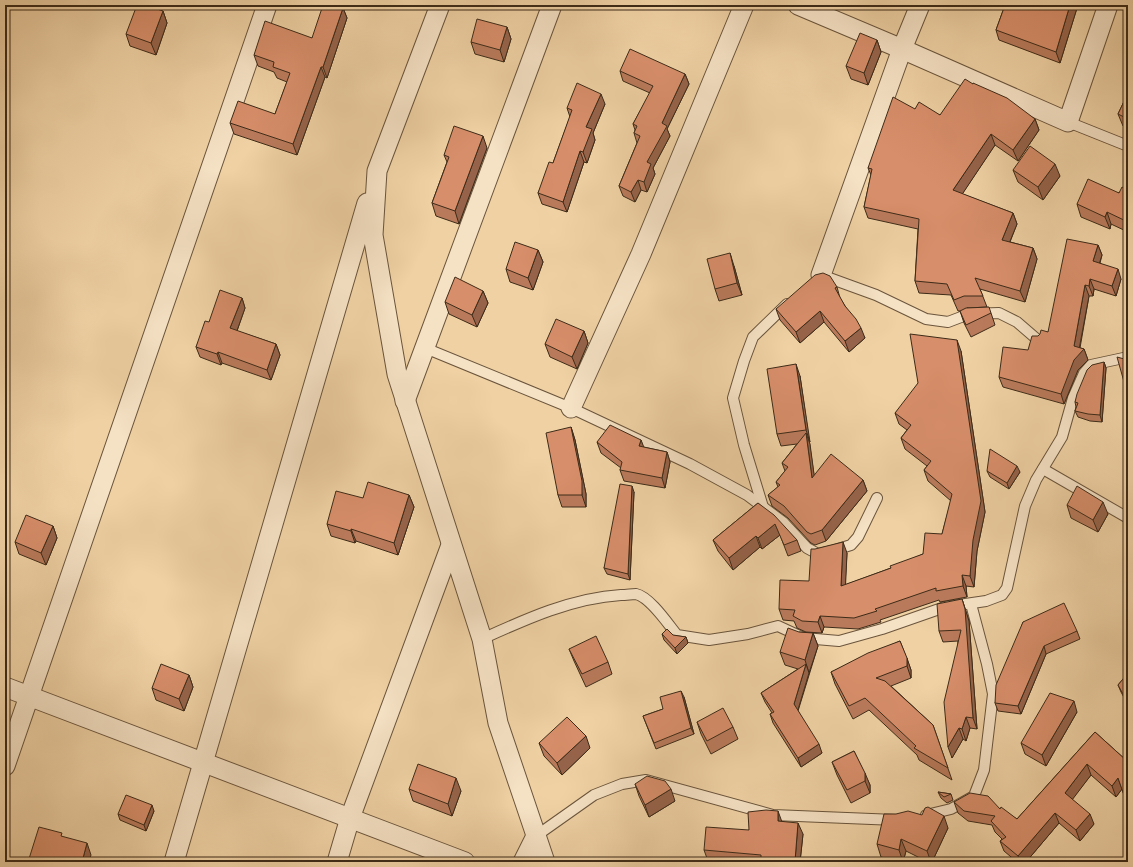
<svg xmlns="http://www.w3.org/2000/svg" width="1133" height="867" font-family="'IM FELL DW Pica',serif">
<rect width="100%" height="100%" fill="#efd1a4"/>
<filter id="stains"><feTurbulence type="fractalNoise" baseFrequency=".005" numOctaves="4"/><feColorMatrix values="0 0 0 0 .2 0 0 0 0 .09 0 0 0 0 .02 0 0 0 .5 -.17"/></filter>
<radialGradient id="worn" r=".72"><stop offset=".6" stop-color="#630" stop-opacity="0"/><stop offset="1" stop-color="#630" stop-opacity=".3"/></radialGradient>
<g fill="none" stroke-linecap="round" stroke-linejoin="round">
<defs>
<g id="service">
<polyline points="1068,122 1128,146"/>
<polyline points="820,276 821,275 876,295 926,319 948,322 969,314 999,313 1017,322 1039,341"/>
<polyline points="425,348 571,408 690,464 747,495 783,522 807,548 818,554 835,550 851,545 858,537 877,498"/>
<polyline points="1043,469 1128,518"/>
<polyline points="763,507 744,445 733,398 744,361 753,337 787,304"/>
<path d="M482 639C526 619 572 598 621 595 626 595 632 594 636 594 650 597 668 624 677 635L709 640 748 634 778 626 804 638 839 641 882 629 945 607 986 601 1002 595 1007 588 1025 506 1036 480 1062 437 1073 398 1084 373 1091 365 1128 357"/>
<polyline points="926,815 951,809 974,796 984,770 993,694 987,664 971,604"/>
<polyline points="536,836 594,795 622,784 646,780 773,815 896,820"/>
</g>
<g id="minor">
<polyline points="440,5 377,171 373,235 397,374 482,639 498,723 545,862"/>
<polyline points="798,5 902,49 1068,122 1108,5"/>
<polyline points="821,275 902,49 920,5"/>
<polyline points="405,401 552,5"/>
<polyline points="571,408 641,254 744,5"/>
<polyline points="5,687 465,862"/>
<polyline points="5,766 267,5"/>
<polyline points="174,862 367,203"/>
<polyline points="337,862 350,818 451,545"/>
<polyline points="523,862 536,836"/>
</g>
</defs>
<use href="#service" stroke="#6a543b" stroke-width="12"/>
<use href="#minor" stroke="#6a543b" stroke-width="21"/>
<use href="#service" stroke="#f5e1c4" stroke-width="10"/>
<use href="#minor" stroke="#f5e1c4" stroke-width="19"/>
</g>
<g fill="#b97a5b" stroke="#3d2b18">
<polygon points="1005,5 1079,5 1078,9 1077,8 1060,63 999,40 996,30"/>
<polygon points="343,8 347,18 327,78 325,77 297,155 234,134 230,123 275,114 287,82 277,78 274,72 258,66 254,55 312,38"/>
<polygon points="163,11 167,23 156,55 130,46 126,34"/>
<polygon points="507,27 511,39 504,62 475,54 471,42"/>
<polygon points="877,40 881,52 868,85 851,79 846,66"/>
<polygon points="620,71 685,74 689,84 667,129 670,136 653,168 655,174 647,192 641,190 635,202 623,196 619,186 637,143 634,133 635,130 633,124 650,93 623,81"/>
<polygon points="973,84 1035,119 1039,130 1018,161 995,145 962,194 1013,213 1017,224 1010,242 1033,248 1037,259 1025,302 980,289 987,307 969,308 967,308 991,313 995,325 971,337 964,323 960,311 958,311 951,295 919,293 915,281 918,229 868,218 864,207 871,175 868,168 915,109 940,115"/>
<polygon points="1128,93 1128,129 1123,126 1118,114"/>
<polygon points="605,104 593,133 595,140 587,163 584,162 567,212 542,204 538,193 553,163 570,117 567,108"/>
<polygon points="487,148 459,224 436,216 432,203 447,162 444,155"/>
<polygon points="1013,170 1060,176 1043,200 1018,182"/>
<polygon points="1128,190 1128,232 1111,224 1110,229 1081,217 1077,204"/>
<polygon points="1098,245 1102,255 1100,263 1121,279 1116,296 1094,289 1093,296 1089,296 1080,348 1084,349 1088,360 1078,370 1064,404 1003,387 999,377 1048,332"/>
<polygon points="538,250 543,262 533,290 510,282 506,269"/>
<polygon points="734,266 742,295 719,301 715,289"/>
<polygon points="837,287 840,298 865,338 849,352 824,322 800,343 780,320 776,309"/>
<polygon points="483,291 488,303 477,327 449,314 445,302"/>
<polygon points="242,298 245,308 237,331 276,344 280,355 271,380 222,363 221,365 200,357 196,347 209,322"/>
<polygon points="584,331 588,343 577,369 550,357 545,344"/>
<polygon points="961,351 985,512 977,551 974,587 966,586 967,597 940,602 939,600 880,620 881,622 858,629 824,627 822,633 806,632 797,628 794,621 783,620 779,609 809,581 847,553 845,585 891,568 923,554 942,534 951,501 928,481 924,470 927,466 905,449 901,438 907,430 899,424 895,413"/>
<polygon points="1128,360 1128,395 1126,389"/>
<polygon points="1104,362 1106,368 1102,422 1090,421 1078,417 1075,411 1076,407 1075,402"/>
<polygon points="800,376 814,475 863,480 867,491 826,541 815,545 811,543 788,518 772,506 768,495 778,487 776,482 785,471 782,463 797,444 781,446 777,434"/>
<polygon points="571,427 575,440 586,494 586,507 562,507 558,495"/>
<polygon points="641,440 643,447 667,452 670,462 665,488 624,481 620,470 621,468 601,453 597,442"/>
<polygon points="987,471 1020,472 1009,489 990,477"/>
<polygon points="634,492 630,580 607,574 604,568"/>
<polygon points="409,495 414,507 398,555 356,541 355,543 331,536 327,524 363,498"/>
<polygon points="758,503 797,540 801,551 788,556 780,535 762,549 760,547 733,570 718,551 713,540"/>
<polygon points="1067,505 1108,514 1098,532 1071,518"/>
<polygon points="53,526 57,538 46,565 19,554 15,542"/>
<polygon points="962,599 969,621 977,729 970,728 966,741 963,739 952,758 958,641 943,642 939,631"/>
<polygon points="1023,622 1077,631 1080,639 1046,654 1021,714 998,711 995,703"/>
<polygon points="799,632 813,633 818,646 798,711 822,753 801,767 773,723 770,714 772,713 765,702 761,693 798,669 785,665 780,652"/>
<polygon points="662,634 686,637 688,643 677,654 664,640"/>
<polygon points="900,641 911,670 911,678 891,686 933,725 952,780 919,760 917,755 869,710 853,719 835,684 831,672"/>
<polygon points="569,649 608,662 612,674 586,687 574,661"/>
<polygon points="1128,673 1128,705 1121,692 1118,685"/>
<polygon points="189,675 193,687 184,711 156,700 152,688"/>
<polygon points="684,697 694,734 656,749 643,716 663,709"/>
<polygon points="1077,712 1046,766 1025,754 1021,743"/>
<polygon points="697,722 733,727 738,739 711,754 701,734"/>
<polygon points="1095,732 1127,761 1128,761 1128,806 1122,789 1116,797 1091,775 1072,799 1094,824 1080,841 1059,823 1026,862 1017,862 1004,851 1000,841 1002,839 995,832 992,825 968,821 958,813 954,802 1000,809 1017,819"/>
<polygon points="539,743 590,748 562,775 544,756"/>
<polygon points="854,751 870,785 870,793 851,803 837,775 832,762"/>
<polygon points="635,784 675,801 649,817 639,796"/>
<polygon points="409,789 461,791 452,816 413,801"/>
<polygon points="938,792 951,794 953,800 947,803 941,798"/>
<polygon points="154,811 146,831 120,820 118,814"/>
<polygon points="782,822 803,834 800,862 718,862 708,861 704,850 749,830"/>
<polygon points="948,828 932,862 928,862 906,851 903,862 881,857 877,844"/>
</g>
<g fill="#96634a" stroke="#3d2b18">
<polygon points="1070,5 1075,5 1077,8 1060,63 1056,52"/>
<polygon points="343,8 347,18 327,78 323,67"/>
<polygon points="163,11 167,23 156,55 151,43"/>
<polygon points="507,27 511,39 504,62 500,50"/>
<polygon points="877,40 881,52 868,85 864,73"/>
<polygon points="321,67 325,77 297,155 293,144"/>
<polygon points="685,74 689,84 667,129 670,136 653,168 655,174 647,192 644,182 647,162 662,123"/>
<polygon points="601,94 605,104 593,133 595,140 587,163 583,152 586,127"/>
<polygon points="1035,119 1039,130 1018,161 1013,150"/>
<polygon points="991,134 995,145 957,202 953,190"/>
<polygon points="483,136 487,148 459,224 455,211"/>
<polygon points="580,151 584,162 567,212 563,202"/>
<polygon points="1055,164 1060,176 1043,200 1038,187"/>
<polygon points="638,180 641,190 635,202 631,192"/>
<polygon points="1107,212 1111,224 1110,229 1105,217"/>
<polygon points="1013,213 1017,224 1006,251 1002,240"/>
<polygon points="1098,245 1102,255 1097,271 1093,261"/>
<polygon points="1033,248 1037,259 1025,302 1020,291"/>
<polygon points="538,250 543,262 533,290 528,278"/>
<polygon points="730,253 734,266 742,295 737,283"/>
<polygon points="1118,269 1121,279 1116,296 1112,286"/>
<polygon points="1090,279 1094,289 1093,296 1089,286"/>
<polygon points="1085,285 1089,296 1078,355 1084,349 1088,360 1078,370 1064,404 1061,394 1074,346"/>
<polygon points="483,291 488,303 477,327 472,315"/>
<polygon points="242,298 245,308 234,339 230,328"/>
<polygon points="820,311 824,322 800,343 796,332"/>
<polygon points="861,328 865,338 849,352 845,341"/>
<polygon points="584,331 588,343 577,369 572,357"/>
<polygon points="957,340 961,351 985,512 977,551 974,587 970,576"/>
<polygon points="276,344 280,355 271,380 267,370"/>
<polygon points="218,352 222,363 221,365 217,354"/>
<polygon points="1104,362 1106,368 1102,422 1100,415"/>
<polygon points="796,364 800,376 810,442 806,430"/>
<polygon points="571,427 575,440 586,494 586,507 582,495"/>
<polygon points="806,433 810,444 816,489 812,478"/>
<polygon points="641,440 645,450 639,446"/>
<polygon points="667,452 670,462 665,488 662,478"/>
<polygon points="1017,466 1020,472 1009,489 1007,483"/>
<polygon points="863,480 867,491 826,541 822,530"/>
<polygon points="632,486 634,492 630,580 628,574"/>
<polygon points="409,495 414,507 398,555 394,543"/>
<polygon points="1103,502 1108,514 1098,532 1093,520"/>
<polygon points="775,524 780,535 762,549 758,538"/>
<polygon points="53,526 57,538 46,565 41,553"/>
<polygon points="351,529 356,541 355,543 351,531"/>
<polygon points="756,536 760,547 733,570 729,558"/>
<polygon points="843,542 847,553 845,597 841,586"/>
<polygon points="962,575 966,586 967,597 963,586"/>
<polygon points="962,599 969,621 977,729 973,718"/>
<polygon points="820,616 824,627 822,633 818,622"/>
<polygon points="813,633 818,646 809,673 805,660"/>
<polygon points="686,637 688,643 677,654 675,648"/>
<polygon points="1044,646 1046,654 1021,714 1018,706"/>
<polygon points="907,658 911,670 911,678 907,666"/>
<polygon points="806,664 809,673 797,713 794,704"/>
<polygon points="189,675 193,687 184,711 179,699"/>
<polygon points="681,691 684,697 694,734 691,728"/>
<polygon points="1074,701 1077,712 1046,766 1042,755"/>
<polygon points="966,717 970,728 966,741 962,729"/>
<polygon points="959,728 963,739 952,758 948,747"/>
<polygon points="586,736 590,748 562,775 557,763"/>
<polygon points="819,744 822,753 801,767 798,758"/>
<polygon points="1087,764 1091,775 1069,804 1065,793"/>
<polygon points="865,773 870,785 870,793 865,781"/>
<polygon points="456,778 461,791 452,816 448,804"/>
<polygon points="1118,778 1122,789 1116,797 1112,786"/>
<polygon points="671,789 675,801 649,817 645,805"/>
<polygon points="152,805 154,811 146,831 144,825"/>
<polygon points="778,811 782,822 778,821"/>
<polygon points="1055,813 1059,823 1026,862 1021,862 1018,856"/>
<polygon points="1090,814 1094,824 1080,841 1076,830"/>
<polygon points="944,816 948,828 932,862 931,862 927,851"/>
<polygon points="798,823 803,834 800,862 796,862 795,861"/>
<polygon points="901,839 906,851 903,862 899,850"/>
<polygon points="87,843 91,855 89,862 82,862"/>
</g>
<g fill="#d78e6a" stroke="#3d2b18">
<polygon points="137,5 145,5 163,11 151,43 126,34"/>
<polygon points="323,5 336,5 343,8 323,67 321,67 293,144 230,123 238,101 275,114 290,73 273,67 274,62 254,55 265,21 312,38"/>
<polygon points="1005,5 1070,5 1056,52 996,30"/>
<polygon points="477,19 507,27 500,50 471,42"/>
<polygon points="860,33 877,40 864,73 846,66"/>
<polygon points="630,49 685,74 662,123 667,126 647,162 651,164 644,182 638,180 631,192 619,186 640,136 634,133 637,126 633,124 653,86 620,71"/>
<polygon points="965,79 973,84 973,83 1007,98 1035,119 1013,150 991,134 953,190 1013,213 1002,240 1033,248 1020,291 975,278 983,296 964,296 954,300 947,284 915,281 919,219 864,207 872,169 868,168 893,97 915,109 919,102 940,115"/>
<polygon points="577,83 601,94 586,127 592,129 583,152 580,151 563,202 538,193 549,162 553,163 572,110 567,108"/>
<polygon points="1128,93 1128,119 1118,114"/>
<polygon points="454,126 483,136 455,211 432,203 449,157 444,155"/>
<polygon points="1030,146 1055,164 1038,187 1013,170"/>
<polygon points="1088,179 1119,193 1122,187 1128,190 1128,222 1107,212 1105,217 1077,204"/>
<polygon points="1067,239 1098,245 1093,261 1118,269 1112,286 1090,279 1089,286 1085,285 1074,346 1084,349 1074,360 1061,394 999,377 1003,347 1028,350 1032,336 1038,336 1040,334 1041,330 1048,332"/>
<polygon points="515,242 538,250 528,278 506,269"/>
<polygon points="730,253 737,283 715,289 707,259"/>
<polygon points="823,273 830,276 837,287 835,288 845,306 856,319 861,328 845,341 820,311 796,332 776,309 815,275"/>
<polygon points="455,277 483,291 472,315 445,302"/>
<polygon points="220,290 242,298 230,328 276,344 267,370 218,352 217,354 196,347 205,321 209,322"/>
<polygon points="989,307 991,313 966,325 960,311 966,308"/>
<polygon points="556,319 584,331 572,357 545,344"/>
<polygon points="910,334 957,340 981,501 973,540 970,576 962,575 963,586 936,591 936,588 875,609 877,611 854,618 820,616 818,622 802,621 793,616 795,610 779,609 780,580 809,581 811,549 815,549 843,542 841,586 891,568 890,566 923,554 925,533 942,534 952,494 924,470 931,461 901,438 911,425 895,413 918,383"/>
<polygon points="1117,357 1128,360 1128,388 1126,389"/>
<polygon points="1104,362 1100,415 1088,414 1075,411 1078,403 1075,402 1077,394 1087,370 1092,365"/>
<polygon points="796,364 806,430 777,434 767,369"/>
<polygon points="610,425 641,440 639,446 667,452 662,478 620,470 622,462 597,442"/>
<polygon points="571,427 582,481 582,495 558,495 546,433"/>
<polygon points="806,433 812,478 831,454 863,480 822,530 811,534 807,532 784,506 768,495 780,485 776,482 788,467 782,463"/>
<polygon points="990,449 1017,466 1007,483 987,471"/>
<polygon points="368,482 409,495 394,543 351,529 351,531 327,524 336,491 363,498"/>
<polygon points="620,484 632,486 628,574 604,568"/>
<polygon points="1077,486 1103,502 1093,520 1067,505"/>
<polygon points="758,503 774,515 797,540 784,545 775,524 758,538 756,536 729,558 713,540"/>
<polygon points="26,515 53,526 41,553 15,542"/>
<polygon points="962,599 965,609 973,718 966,717 962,729 959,728 948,747 944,702 961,630 939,631 937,604"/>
<polygon points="1064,603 1077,631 1044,646 1018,706 995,703 996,685 1023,622"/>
<polygon points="788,628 799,632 813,633 805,660 780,652"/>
<polygon points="667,629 673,635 686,637 675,648 662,634"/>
<polygon points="596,636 608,662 582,674 569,649"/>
<polygon points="900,641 907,658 907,666 876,678 885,681 933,725 948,768 914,748 916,746 865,698 849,706 831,672 868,653"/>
<polygon points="161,664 189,675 179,699 152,688"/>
<polygon points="806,664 794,704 819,744 798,758 770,714 774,712 761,693"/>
<polygon points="1128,673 1128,703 1118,685"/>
<polygon points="681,691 691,728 654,743 643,716 663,709 660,697"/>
<polygon points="1050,693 1074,701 1042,755 1021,743"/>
<polygon points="723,708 733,727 707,741 697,722"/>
<polygon points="567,717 586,736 557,763 539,743"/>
<polygon points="1095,732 1127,761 1128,761 1128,801 1125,798 1118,778 1112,786 1087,764 1065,793 1090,814 1076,830 1055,813 1018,856 1000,841 1006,837 991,821 995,816 964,811 954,802 970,793 988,796 1000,809 1001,807 1017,819"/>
<polygon points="854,751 865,773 865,781 847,790 832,762"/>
<polygon points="418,764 456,778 448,804 409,789"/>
<polygon points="647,776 665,781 671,789 645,805 635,784"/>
<polygon points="938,792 951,794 944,797"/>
<polygon points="126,795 152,805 144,825 118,814"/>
<polygon points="928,807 944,816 927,851 901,839 899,850 877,844 884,814 896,814 908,811 922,815 925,808"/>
<polygon points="766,810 778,811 778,821 798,823 795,861 761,858 761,855 704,850 706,827 749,830 748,812"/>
<polygon points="39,827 62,833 61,836 87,843 82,862 28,862"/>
<polygon points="979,858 981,862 973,862"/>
</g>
<rect width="1133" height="867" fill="none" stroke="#efd1a4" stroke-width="20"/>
<rect x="6" y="6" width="1121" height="855" fill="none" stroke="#3d2b18" stroke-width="2"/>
<rect x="10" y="10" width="1113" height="847" fill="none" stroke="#3d2b18"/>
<rect width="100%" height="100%" filter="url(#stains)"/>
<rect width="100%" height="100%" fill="url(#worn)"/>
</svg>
